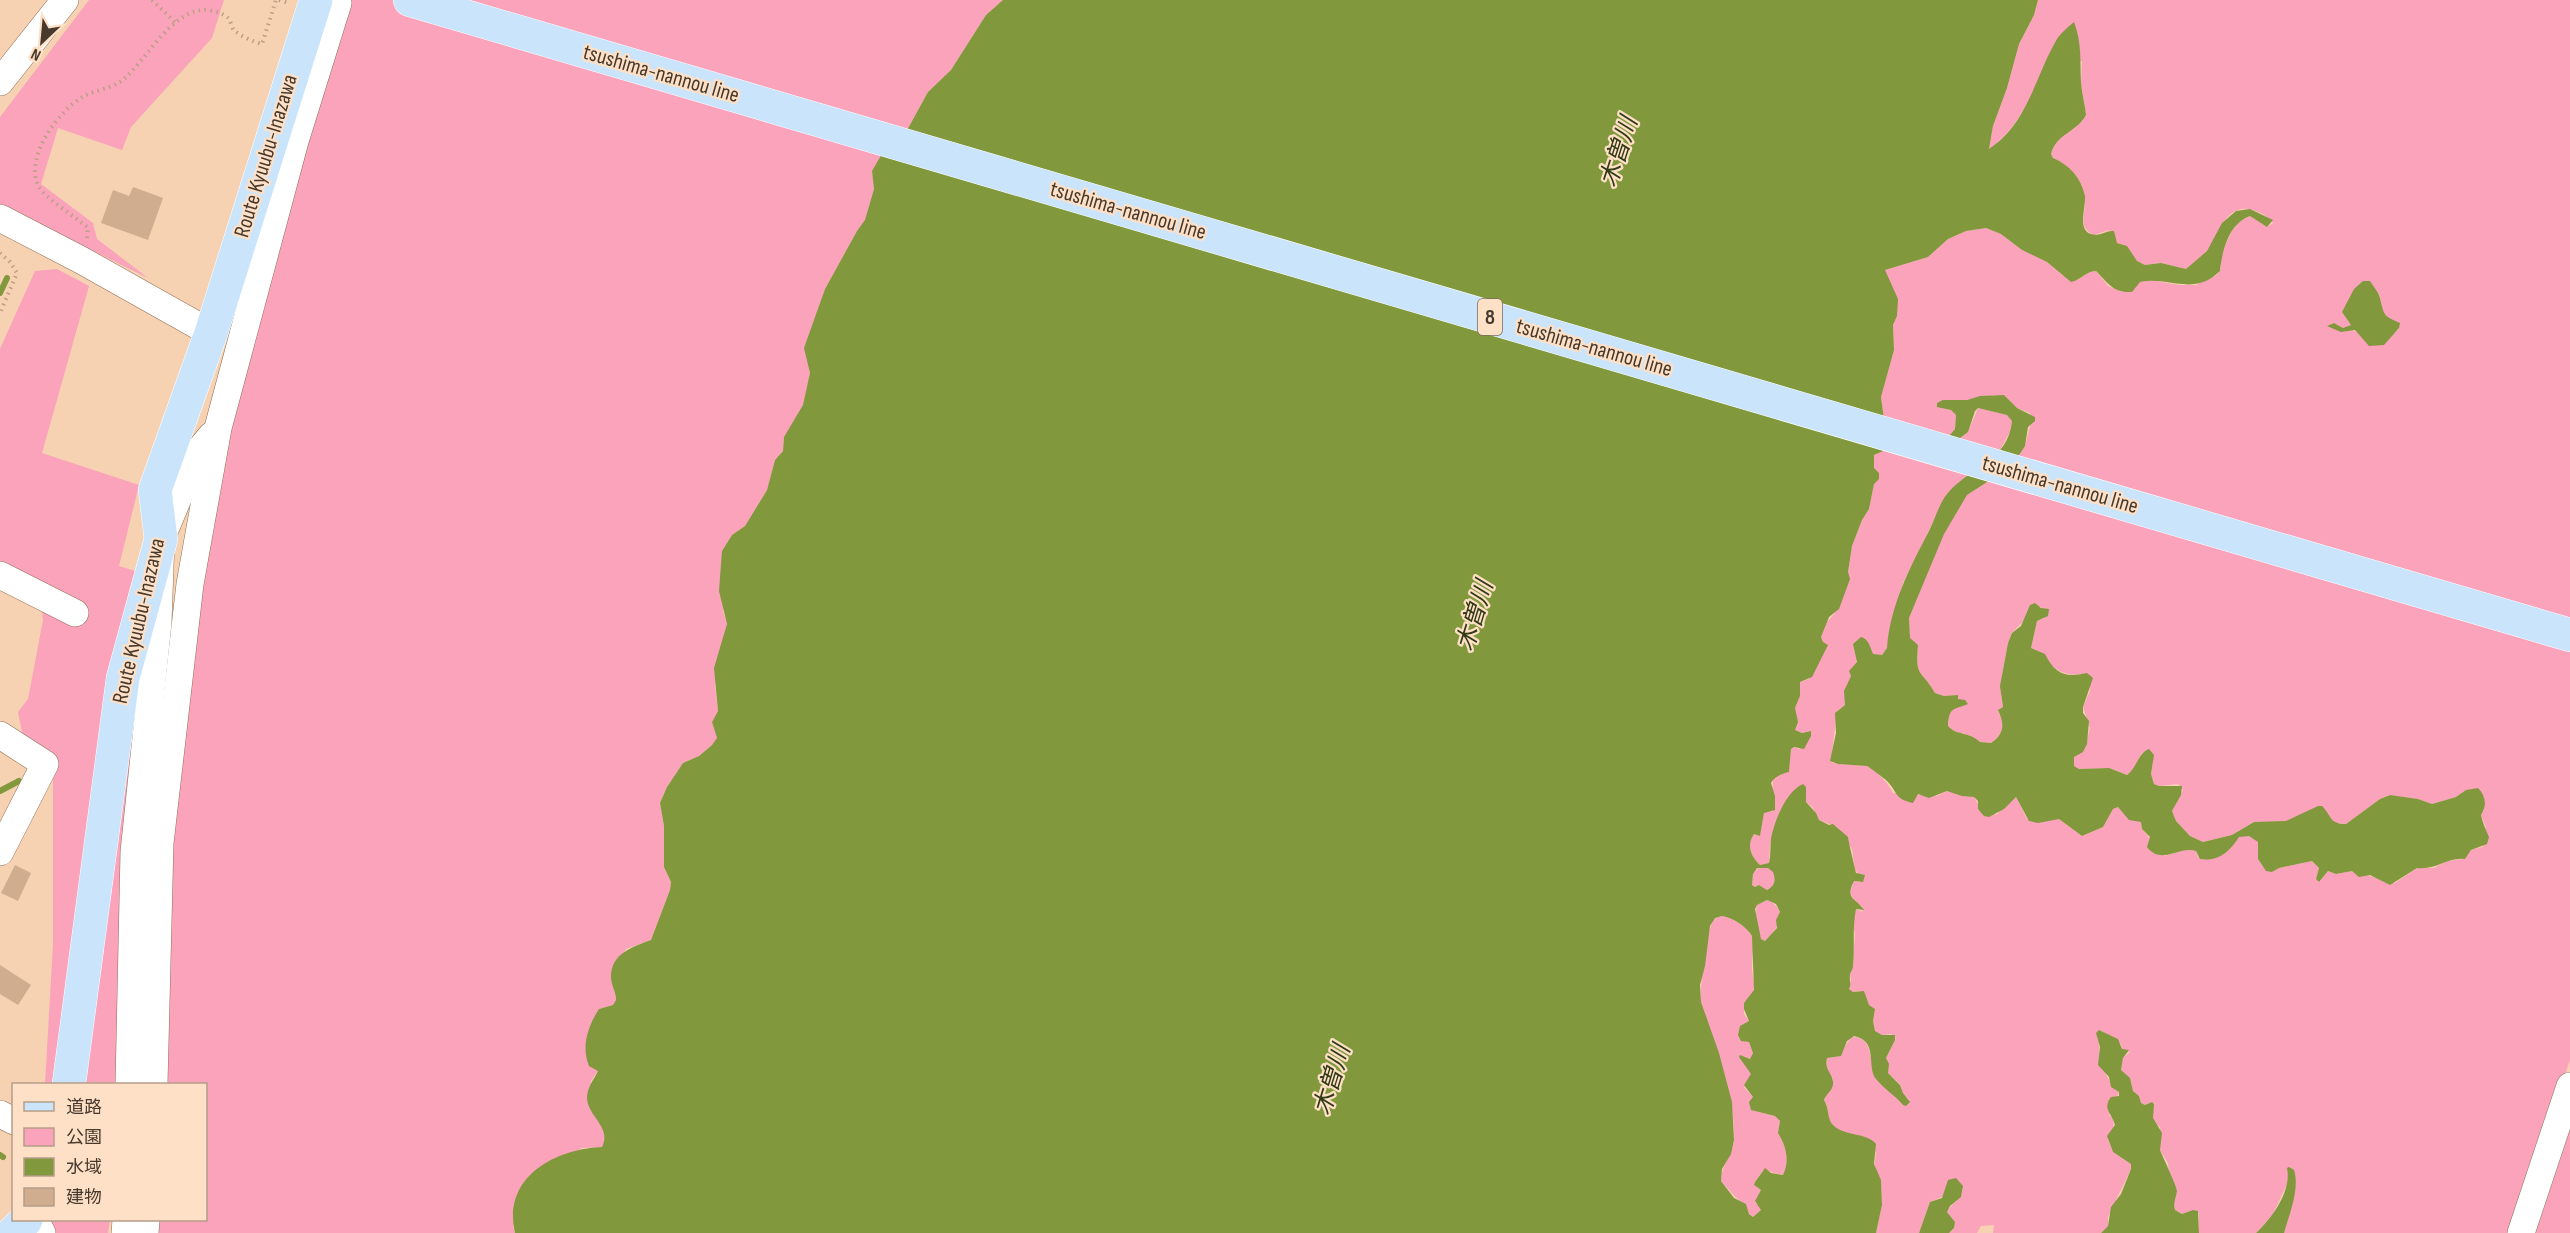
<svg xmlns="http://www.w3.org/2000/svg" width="2570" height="1233" font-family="'Sofia Sans Condensed','Noto Sans JP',sans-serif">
<rect width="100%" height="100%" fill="#f6d1b2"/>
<g fill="#faa3bb" fill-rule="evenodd">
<polygon points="89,0 224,0 212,38 131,127 122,150 58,128 41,184 93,223 97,239 148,278 0,205 0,117"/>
<polygon points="331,0 1003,0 986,15 951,70 928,92 906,132 872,171 874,189 865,221 857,231 825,289 805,348 810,373 804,405 784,437 783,451 775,460 767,490 745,526 732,535 722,551 723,611 727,624 715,686 718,711 712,722 717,738 712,745 699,756 683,763 667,787 660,803 664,826 664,867 671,882 670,890 651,940 626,949 611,978 616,1000 613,1005 599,1009 598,1071 591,1081 591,1110 602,1126 606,1140 602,1147 581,1148 513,1226 515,1233 153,1233 154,1220 206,1220 206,1084 162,1084 172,781 188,608"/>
<path d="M2038 0H2570V1060L2511 1233H2284L2291 1209 2295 1179 2290 1178 2273 1214 2256 1233H2199V1213L2193 1210 2182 1214 2175 1210 2174 1201 2177 1191 2169 1174 2168 1163 2160 1150V1127C2151 1121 2152 1114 2154 1104L2152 1102 2145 1105 2141 1103 2139 1096 2133 1091 2131 1081 2121 1070 2123 1058 2130 1052 2122 1049 2121 1044 2102 1031 2097 1037C2101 1046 2098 1054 2100 1062 2103 1071 2112 1086 2119 1092L2109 1115C2118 1122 2112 1132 2108 1140L2113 1152 2131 1164V1169L2108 1217V1226L2101 1233H1993L1994 1225 1981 1226 1977 1233H1949L1953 1230 1955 1222 1947 1212C1952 1202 1960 1201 1963 1189L1958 1180 1948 1181 1944 1196 1930 1202 1919 1233H1876L1882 1205 1881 1180 1874 1168 1876 1153 1871 1139C1859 1138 1833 1133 1829 1119 1827 1111 1829 1107 1824 1100L1833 1079 1826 1068 1827 1058 1839 1056 1851 1037C1878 1036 1866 1068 1879 1081 1887 1089 1897 1097 1903 1105L1909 1100 1903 1093 1900 1084 1888 1073 1886 1058 1896 1038 1891 1034 1882 1035 1875 1031 1873 1021 1875 1009 1869 1005 1861 991 1853 992 1849 989 1851 981 1850 974 1853 966 1855 933 1852 926 1856 909 1862 912 1863 907 1855 902 1850 892 1854 881 1860 882 1858 874 1855 869 1852 849 1837 827 1819 820 1813 808 1806 802 1770 843 1769 863 1760 865C1751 856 1746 846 1754 834L1760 836 1764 813 1768 810 1772 812 1773 780 1779 775 1789 771 1791 749 1794 747 1799 749 1811 731 1802 733 1795 730V708L1800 696V682L1809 679 1823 642 1821 637 1826 623 1835 613 1848 572 1852 546 1862 520 1869 509 1874 484V455L1895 446 1955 442 1968 432 1978 408 2008 415 2012 421 2010 432 1997 455 1947 494 1903 583 1887 648 1882 655 1857 657 1856 665 1852 667C1851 681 1846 692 1845 705L1837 711 1831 762 1838 764 1867 766C1877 772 1888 782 1893 793L1937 796 1947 791 1974 797 1978 804 1996 815 2016 797 2027 819H2059L2082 836 2103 827 2113 809 2118 807 2141 822 2142 829 2164 856 2188 849 2196 851 2198 857 2244 835 2255 838 2258 842C2258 857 2257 866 2272 872L2279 868 2312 861 2319 868 2316 879 2319 882 2328 871 2336 874 2352 871 2395 883 2417 868H2434L2447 861 2462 859 2471 850 2483 847 2486 827 2481 815 2484 810V797L2466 790 2456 797 2432 804 2418 799 2389 795 2380 799 2346 824 2333 823 2322 806 2286 822H2254L2232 835 2203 842 2190 836 2176 821 2172 811 2183 790 2178 784 2159 786 2154 784 2151 774 2153 761 2142 753 2134 769 2127 775 2109 768 2079 769 2074 766V757L2085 748 2090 728 2083 707 2090 691 2088 673C2057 680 2053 663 2031 648L2037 621 2045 618V609L2038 606 2012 633 2008 643 2002 675 2001 694 2003 707 1998 710C2005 725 2004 734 1991 743L1980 742C1970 732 1957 736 1948 726L1949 714 1954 707 1964 705 1958 699V695L1944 696 1935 693C1921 668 1915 679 1918 645L1910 639 1909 618 1943 534 1967 495 2012 466 2025 446 2031 423 2030 413 2017 408 1995 395 1967 400H1943V408L1951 410 1956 415 1955 429 1949 436 1884 419 1881 396 1894 350 1893 325 1897 316 1885 270 1928 257 1948 239 1966 231 1986 228 2001 234 2022 250 2047 262 2062 275 2078 280 2087 273 2096 271 2108 286 2123 292 2140 282 2151 280 2179 285H2196L2217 275 2221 269V254L2232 231 2240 221 2250 216 2267 227 2273 223C2267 216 2262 213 2253 210 2226 202 2219 234 2207 251 2206 252 2188 268 2186 269L2161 263 2145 265 2137 261 2124 245 2117 243 2109 230 2094 235C2076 228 2087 211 2085 197 2083 179 2068 165 2053 158L2051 154C2056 134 2077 132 2086 115L2081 83 2082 61 2044 66C2032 98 2017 128 1989 150L1993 126 2007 88 2019 44 2034 15ZM2370 282 2380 296 2382 312 2399 329 2389 338 2328 326 2334 323 2343 328 2351 325 2342 312Z"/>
<polygon points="57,269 89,286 42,453 139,485 119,566 135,571 128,595 64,1039 55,1060 52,1084 45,1084 53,944 53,759 23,737 18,712 28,699 43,620 41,603 0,570 0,349 35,271"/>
<polygon points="135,701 119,1084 74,1084"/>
<path d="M1758 868H1768L1774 872C1776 880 1775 886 1767 890L1759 885 1755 887 1752 885 1753 874Z"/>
<path d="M1767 900C1790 910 1778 929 1765 941L1761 939C1758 929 1754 916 1757 905Z"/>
<path d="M1722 916C1729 917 1733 920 1739 923 1761 937 1751 948 1752 969 1752 977 1756 984 1753 992 1751 997 1747 999 1744 1003V1014L1749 1021 1743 1025V1041L1749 1042 1753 1053 1750 1059 1743 1056 1752 1075 1744 1087 1753 1097 1758 1112 1775 1116 1780 1121 1778 1133C1786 1146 1790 1160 1783 1175L1763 1170 1755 1182 1754 1185 1761 1190 1755 1203 1760 1206 1761 1210 1753 1217C1747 1213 1747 1206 1741 1202 1734 1196 1728 1189 1721 1181 1721 1165 1734 1153 1734 1137 1735 1090 1714 1046 1701 1002 1700 987 1706 927 1715 918Z"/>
<polygon points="2570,1114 2570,1233 2527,1233"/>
<polygon points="49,1220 110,1220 108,1233 52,1233"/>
</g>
<g fill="#81983c" fill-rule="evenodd">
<path d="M1003 0H2038L2034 15 2019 44 2007 88 1993 126 1989 149C2028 124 2035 76 2057 39 2061 33 2068 27 2074 22 2082 43 2080 61 2081 83 2082 94 2085 105 2086 115 2077 132 2056 134 2051 154L2053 158C2069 165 2081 177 2085 196 2086 207 2077 230 2091 234 2099 237 2106 230 2114 231L2117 243 2127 246 2137 261 2145 265 2161 263 2186 269 2207 251 2222 223 2236 211 2250 209 2273 220 2267 227 2250 216C2228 224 2222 252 2220 271 2194 297 2168 276 2140 282L2132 292C2113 293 2108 283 2096 271 2086 271 2081 280 2071 282L2047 262 2022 250 2001 234 1986 228 1966 231 1948 239 1928 257 1885 270 1898 299 1897 316 1893 325 1894 350 1881 397 1884 419 1949 436 1955 429 1956 415 1951 410 1937 407V403L1943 400H1967L1980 396 2004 395 2017 408 2035 417V421L2028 427 2025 446 2012 466 1967 495 1944 534 1909 618 1910 638 1918 645C1915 679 1921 668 1935 693L1944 696 1958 695V699L1965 700 1968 704C1953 710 1949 707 1948 726 1957 736 1968 731 1980 742L1991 743C2004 734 2005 725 1998 710L2003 707 2000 686 2008 643 2012 633 2021 626 2030 605 2035 603 2041 608 2049 609 2048 616 2037 621 2031 648 2045 654C2055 674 2065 678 2087 673L2093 678 2083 707V713L2089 721 2087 744 2083 752 2074 757V766L2079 769 2109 768 2127 775C2137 768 2138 753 2149 749L2154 755 2151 774 2154 784 2159 786H2182L2181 795 2172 811 2176 821 2190 836 2203 842 2232 835 2254 822 2286 821 2318 806H2322C2332 816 2329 824 2346 824L2380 799 2390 795 2418 799 2432 804 2456 797 2466 790 2478 788C2486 796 2487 806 2481 815 2483 824 2486 830 2489 837L2487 844 2471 850 2465 859C2446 857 2438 870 2417 868L2390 885 2370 875 2359 877 2352 871 2336 874 2328 871 2319 882 2316 879 2319 868 2312 861 2279 868 2272 872 2266 871 2258 859V842L2249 836 2239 837C2230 851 2219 862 2200 859L2196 851C2179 845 2162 866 2147 847L2150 837 2142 829 2141 822 2129 820 2118 807 2113 809 2103 827 2082 836 2059 819 2038 823 2029 821 2016 797 2004 809 1989 817 1984 816 1978 809V801L1974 797 1962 796 1947 791 1929 798 1918 794 1913 803C1894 799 1898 792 1887 781 1884 778 1870 768 1867 766L1838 764 1830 761 1836 733 1835 713 1845 705 1844 691 1851 676 1849 671 1857 662 1853 644 1861 637C1869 639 1870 647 1873 654L1882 655 1887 648C1890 606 1910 567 1929 531 1935 519 1939 504 1947 494 1970 466 2008 462 2012 421L2007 415 1978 408 1975 411 1968 432 1955 442 1895 446 1874 455V468L1879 473V479L1874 484 1869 509 1862 520 1852 546 1848 572 1850 579 1839 609 1829 617 1821 637 1823 642 1828 645 1812 677 1800 682V696L1795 708 1798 722 1795 730 1802 733 1811 731V736L1804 749 1794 747 1791 749 1789 772C1781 774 1775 776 1771 783L1775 796V810L1764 813 1760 836 1754 834C1746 846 1751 856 1760 865L1769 863C1771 855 1770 847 1771 839 1774 822 1786 791 1803 784L1806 787V802L1816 813 1819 820 1829 825 1833 824 1848 837C1848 840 1855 868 1856 873L1865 875 1863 882 1854 881C1844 900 1857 898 1864 910L1856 909C1852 928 1855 947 1853 966 1853 970 1850 972 1850 975 1849 982 1852 983 1849 989L1853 992 1864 991 1869 1005 1875 1009 1873 1021 1875 1031 1882 1035H1895V1040L1886 1058 1889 1064 1888 1073 1900 1085 1903 1093 1910 1102 1906 1106 1903 1105C1896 1096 1884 1089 1876 1079 1866 1066 1879 1041 1854 1036L1847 1041 1841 1056 1827 1058C1824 1070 1832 1072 1833 1082 1834 1090 1826 1094 1824 1100 1830 1109 1826 1119 1834 1126 1845 1136 1868 1133 1876 1144L1874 1164 1881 1180 1882 1205 1876 1233H515C502 1177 555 1149 602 1147 612 1127 588 1117 587 1098 587 1087 594 1080 598 1071L589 1066C581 1046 588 1026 599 1009L613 1005 616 1000C616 992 611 985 611 977 611 953 633 947 651 940L670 890 671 882 664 867V826L660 803 667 787 683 763 699 756 712 745 717 738 712 722 718 711 714 668 727 624 719 591 722 551 732 535 745 526 767 490 775 460 783 451 784 437 803 405 810 373 804 348 825 289 857 231 865 220 874 189 872 171 883 152 906 132 928 92 951 70 986 15ZM1757 868H1768L1773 872C1776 880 1775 886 1767 890L1759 885 1755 887 1752 885 1753 874ZM1767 900 1776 904 1780 912 1776 920 1777 928 1765 941 1761 939 1755 909 1757 905ZM1722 916C1733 918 1746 926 1752 936L1754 990 1744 1003V1009L1749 1021 1740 1026 1738 1035 1741 1041 1749 1042 1753 1053 1750 1059 1740 1055 1739 1057 1751 1074 1744 1085 1753 1097 1749 1102 1751 1110 1775 1116 1780 1121 1778 1133C1786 1146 1790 1160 1783 1175L1771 1173 1765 1168 1755 1182 1754 1185 1761 1190 1755 1201 1761 1210 1753 1217 1749 1214 1746 1204 1734 1198 1721 1181 1722 1169 1731 1154 1734 1140 1732 1102 1719 1053 1701 1002 1700 985 1705 966 1710 926 1715 918Z"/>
<path d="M2363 281H2370C2374 287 2379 293 2380 298 2384 315 2383 316 2400 323L2399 328 2384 345 2369 346 2355 330 2341 332 2327 326 2334 323 2343 328 2351 325 2342 312 2354 289Z"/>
<path d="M2099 1030 2118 1039 2122 1049 2129 1050 2123 1058 2121 1070 2130 1078 2133 1091 2139 1096 2141 1103 2145 1105 2152 1102 2154 1104 2153 1118 2162 1133 2160 1150C2162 1155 2177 1187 2177 1191 2176 1198 2173 1202 2175 1210L2182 1214 2193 1210 2198 1211 2199 1233H2101L2108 1226 2111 1207 2121 1194 2131 1169V1164L2113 1152 2107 1136 2115 1125C2112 1113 2102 1109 2111 1097L2119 1096V1092L2111 1087 2109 1077 2098 1065 2100 1047 2096 1033Z"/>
<path d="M2289 1167 2294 1170C2300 1189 2289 1215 2284 1233H2256C2272 1218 2292 1191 2287 1168Z"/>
<polygon points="1956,1178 1963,1186 1961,1197 1950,1206 1947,1212 1955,1222 1954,1228 1949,1233 1919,1233 1930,1202 1942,1198 1948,1180"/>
</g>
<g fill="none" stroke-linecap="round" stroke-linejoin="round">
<g stroke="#81983c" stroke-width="6">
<polyline points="0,293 7,278"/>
<polyline points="0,791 19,781"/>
<polyline points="0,1155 3,1157"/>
</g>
</g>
<g fill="#d0ad8f">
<polygon points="133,187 163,198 148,240 101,223 113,190 129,196"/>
<polygon points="15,865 31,873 18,901 1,893"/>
<polygon points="0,965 31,985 18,1005 0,994"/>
</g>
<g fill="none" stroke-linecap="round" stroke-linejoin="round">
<defs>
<g id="minor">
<polyline points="0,82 65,0"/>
<polyline points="0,218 81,260 211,333"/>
<polyline points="0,575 75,613"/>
<polyline points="0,735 45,764 0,852"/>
<polyline points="129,1084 134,852 158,623 161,539 197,453 211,436"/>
<polyline points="154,1084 160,843 190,584 218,428 295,141 338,3"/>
<polyline points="0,1114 14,1121"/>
<polyline points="35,1220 42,1233"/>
<polyline points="125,1233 126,1220"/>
<polyline points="145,1233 146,1220"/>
<polyline points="2521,1233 2570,1086"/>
</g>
<g id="major">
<polyline points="410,0 2570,635"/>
<polyline points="69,1084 123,678 161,539 155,490 211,333 316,0"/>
<polyline points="13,1233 26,1220"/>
</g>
</defs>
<use href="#minor" stroke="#906f53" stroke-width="28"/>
<use href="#major" stroke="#fff" stroke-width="34"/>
<g stroke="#bc9f86" stroke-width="4" stroke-dasharray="1.5 4.5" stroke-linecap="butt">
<polyline points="152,0 175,22"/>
<polyline points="279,0 289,3"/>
<path d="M87 238 88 228C77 218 44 197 39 187 23 158 59 110 84 96 97 89 113 89 125 78 147 58 171 13 202 10 210 9 223 13 228 18 231 21 231 27 234 30 240 36 254 42 262 44L276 0"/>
<polyline points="0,253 10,262 17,273 0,313"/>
</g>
<use href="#minor" stroke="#fff" stroke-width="27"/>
<use href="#major" stroke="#cae5fb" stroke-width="33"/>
</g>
<g text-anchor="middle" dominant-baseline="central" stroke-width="4.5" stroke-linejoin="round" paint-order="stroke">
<rect fill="#fee0c7" stroke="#7e6b5a" stroke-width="1.5" x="1478" y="299" width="24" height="36" rx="4.5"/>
<g font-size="21" font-weight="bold" fill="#47392c">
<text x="1490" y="317">8</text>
</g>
<g font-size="22" fill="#47392c" stroke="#fee0c7">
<text transform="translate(661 74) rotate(16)">tsushima-nannou line</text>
<text transform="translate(266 156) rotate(-73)">Route Kyuubu-Inazawa</text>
<text transform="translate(1128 211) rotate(16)">tsushima-nannou line</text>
<text transform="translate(1594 348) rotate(16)">tsushima-nannou line</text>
<text transform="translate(2060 485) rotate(16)">tsushima-nannou line</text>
<text transform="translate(139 621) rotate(-77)">Route Kyuubu-Inazawa</text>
</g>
<g font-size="24" font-style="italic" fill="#313a14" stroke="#fee0c7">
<text transform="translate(1619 152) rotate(-72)">木曽川</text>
<text transform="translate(1475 616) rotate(-73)">木曽川</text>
<text transform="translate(1332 1080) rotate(-73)">木曽川</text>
</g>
</g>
<rect x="12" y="1083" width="195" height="138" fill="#fee0c7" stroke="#b59d89" stroke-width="1.5"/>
<rect x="24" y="1102" width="30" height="9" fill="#cae5fb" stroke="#b59d89" stroke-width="1.5"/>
<text x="66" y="1113" font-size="18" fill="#47392c">道路</text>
<rect x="24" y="1128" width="30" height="18" fill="#faa3bb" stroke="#b59d89" stroke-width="1.5"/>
<text x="66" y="1143" font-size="18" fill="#47392c">公園</text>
<rect x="24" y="1158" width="30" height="18" fill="#81983c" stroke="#b59d89" stroke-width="1.5"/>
<text x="66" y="1173" font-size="18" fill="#47392c">水域</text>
<rect x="24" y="1188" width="30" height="18" fill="#d0ad8f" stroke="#b59d89" stroke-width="1.5"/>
<text x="66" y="1203" font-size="18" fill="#47392c">建物</text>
<g transform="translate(42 42) rotate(206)" stroke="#fee0c7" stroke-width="4.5" paint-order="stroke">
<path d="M0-4.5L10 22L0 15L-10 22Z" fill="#47392c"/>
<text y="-9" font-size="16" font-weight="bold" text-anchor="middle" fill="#47392c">N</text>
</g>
</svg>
